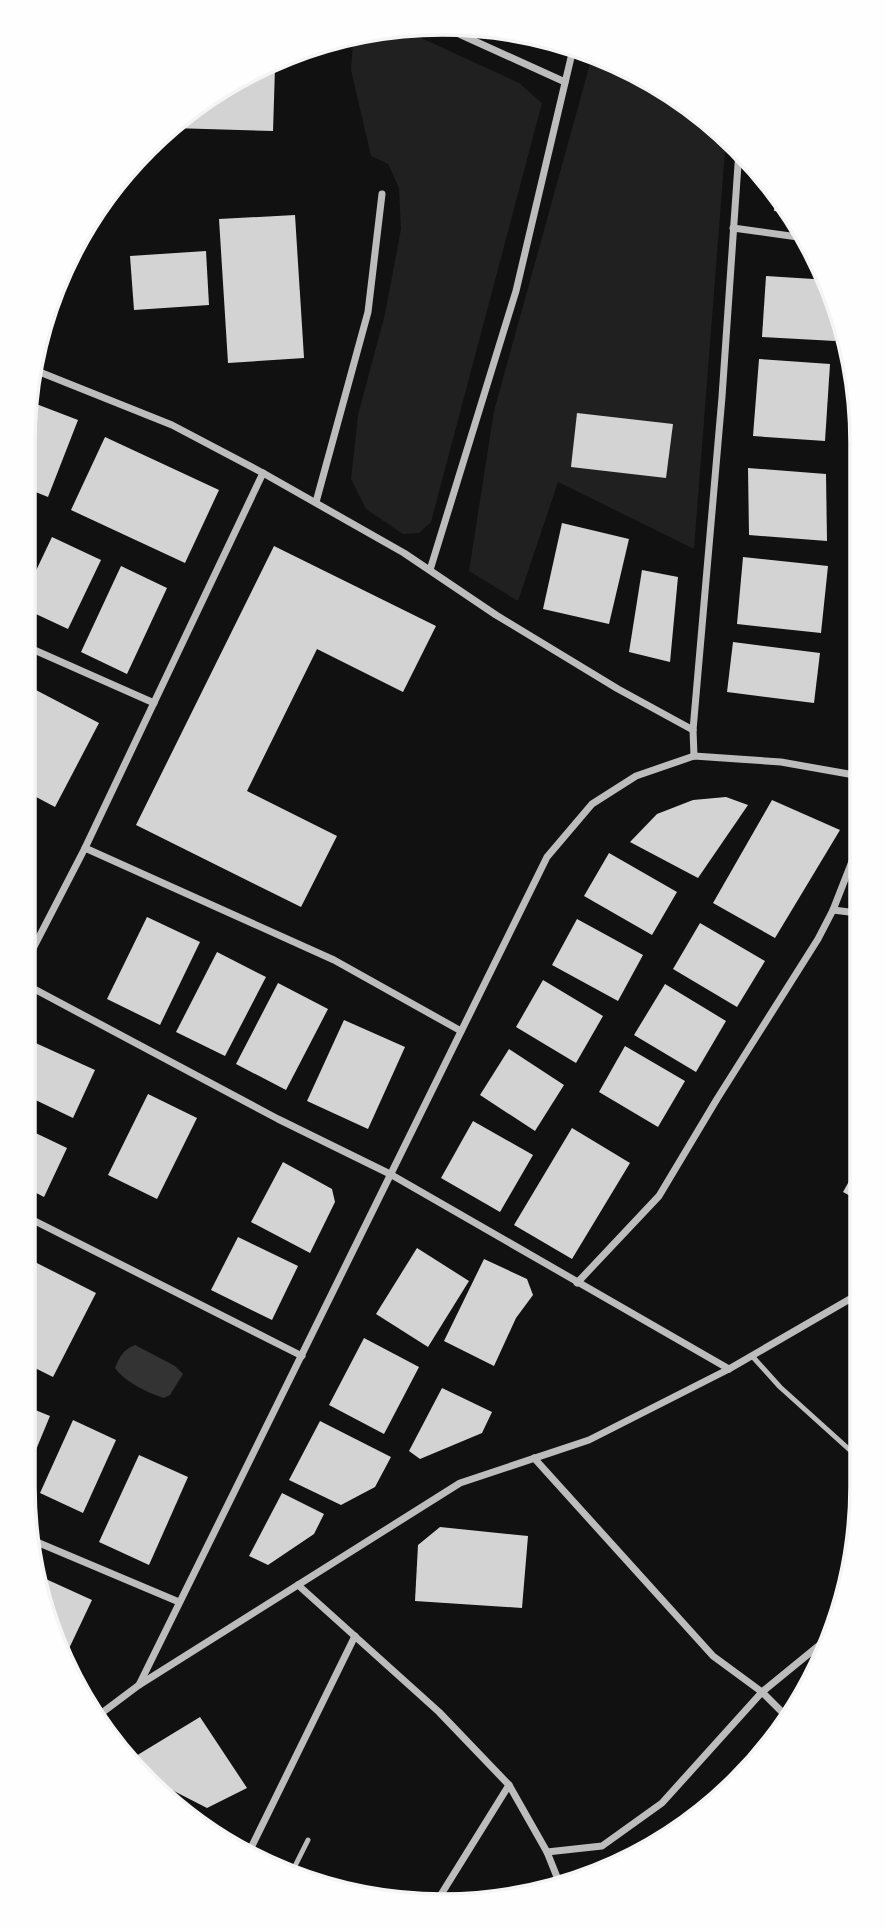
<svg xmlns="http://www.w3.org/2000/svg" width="885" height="1929" font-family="Spectral,serif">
<rect width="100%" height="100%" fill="#111"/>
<g fill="#202020">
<polygon points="404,30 519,83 542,103 431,522 419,533 403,534 366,509 351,479 358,415 385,314 401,229 399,188 388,164 371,156 351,70 353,41"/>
<polygon points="593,53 603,55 698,109 726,138 694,549 558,482 518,601 469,571 494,411"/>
</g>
<path fill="#333" d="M135 1345 175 1366 183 1374 170 1395 164 1398C148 1393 125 1382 115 1368 120 1356 123 1350 135 1345Z"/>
<g fill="#d3d3d3">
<polygon points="262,68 275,68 273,131 172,128"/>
<polygon points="776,189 785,203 791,213 774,211"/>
<polygon points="295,215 304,358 228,363 219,219"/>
<polygon points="206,251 209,305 134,310 130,256"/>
<polygon points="766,276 829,280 837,308 835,341 762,337"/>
<polygon points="759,359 830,364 825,441 753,436"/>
<polygon points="31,402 78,420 48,497 23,487 23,442"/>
<polygon points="577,413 673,424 666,478 571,467"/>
<polygon points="105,437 219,490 185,563 71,510"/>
<polygon points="748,468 826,474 827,541 749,535"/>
<polygon points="562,523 629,539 609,624 543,609"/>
<polygon points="52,537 101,560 68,629 23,608 23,598"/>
<polygon points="274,546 436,626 403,692 317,649 247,791 337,836 301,907 136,825"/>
<polygon points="743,557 828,566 821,633 737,624"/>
<polygon points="121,566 167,588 127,674 81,652"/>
<polygon points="642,570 678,577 670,662 629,652"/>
<polygon points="733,642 820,653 814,703 727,692"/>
<polygon points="34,689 99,723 55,807 23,790 23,711"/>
<polygon points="726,797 748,805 698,878 630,842 657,814 693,800"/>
<polygon points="772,800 840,830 775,938 713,903"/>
<polygon points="609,853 677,892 652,935 584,896"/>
<polygon points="147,917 200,942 160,1025 107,999"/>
<polygon points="577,919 643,955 618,1001 552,965"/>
<polygon points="700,923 765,961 737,1007 673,969"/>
<polygon points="217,952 266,977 225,1056 176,1032"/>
<polygon points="543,980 603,1016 576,1063 516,1027"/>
<polygon points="278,983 328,1009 286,1090 236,1064"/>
<polygon points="665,984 726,1021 696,1072 634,1035"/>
<polygon points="344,1020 405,1047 368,1129 307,1101"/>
<polygon points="29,1040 95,1070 73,1118 23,1094 23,1054"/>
<polygon points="625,1046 685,1081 658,1127 599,1092"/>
<polygon points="509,1049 564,1085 535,1131 480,1095"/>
<polygon points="148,1094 197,1118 157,1199 108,1175"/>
<polygon points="473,1121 533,1155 500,1212 441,1178"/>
<polygon points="23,1127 67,1148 44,1197 23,1186"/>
<polygon points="572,1128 630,1163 572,1259 514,1225"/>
<polygon points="861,1160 861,1202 843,1192"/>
<polygon points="283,1162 332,1189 335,1202 310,1253 251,1222"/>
<polygon points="238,1237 298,1266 272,1320 211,1290"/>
<polygon points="417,1248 469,1281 428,1347 376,1314"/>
<polygon points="23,1256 96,1293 53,1377 23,1362"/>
<polygon points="484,1259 527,1279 533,1295 516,1318 494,1366 444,1341"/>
<polygon points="364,1338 419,1367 384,1434 329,1405"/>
<polygon points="442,1388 492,1412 482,1433 420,1459 409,1451"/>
<polygon points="23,1405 50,1416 23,1481"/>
<polygon points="73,1420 116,1440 83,1513 40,1493"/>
<polygon points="320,1421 391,1457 375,1487 341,1505 289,1480"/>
<polygon points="139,1455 188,1477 149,1565 99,1542"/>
<polygon points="282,1493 324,1514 314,1534 268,1565 249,1556"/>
<polygon points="440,1527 528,1536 522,1608 415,1601 418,1545"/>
<polygon points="37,1575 92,1600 65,1657 45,1622"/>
<polygon points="200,1717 247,1788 207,1808 166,1787 148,1781 126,1762"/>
</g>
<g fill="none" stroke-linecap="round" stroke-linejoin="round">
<g stroke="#bcbcbc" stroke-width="5">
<polyline points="752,1356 780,1387 862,1461"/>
<polyline points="292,1872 308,1840"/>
</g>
<g stroke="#bcbcbc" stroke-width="7">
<polyline points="437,24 565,82"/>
<polyline points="733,228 805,238"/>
<polyline points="37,371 172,425 263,473 404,553 496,615 618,689 693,730"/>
<polyline points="316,502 368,312 382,194"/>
<polyline points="430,570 516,291 573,49"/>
<polyline points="23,645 154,703"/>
<polyline points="694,756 693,730 722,397 739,150"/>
<polyline points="85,848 334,960 461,1031"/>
<polyline points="833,910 849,912 860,907"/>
<polyline points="23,968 85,848 263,473"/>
<polyline points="23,983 278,1119 390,1174 729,1369"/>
<polyline points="23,1215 302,1356"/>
<polyline points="577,1283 659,1196 717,1099 818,939 833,910 860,841"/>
<polyline points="534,1458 713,1656 762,1692 787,1717"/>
<polyline points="32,1540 179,1602"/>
<polyline points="298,1585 439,1712 509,1785 547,1852 559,1882"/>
<polyline points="139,1685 460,1483 589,1440 729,1369 862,1292"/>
<polyline points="99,1715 139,1685 547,857 592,804 636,776 694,756 781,762 860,776"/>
<polyline points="547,1852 602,1846 662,1803 762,1692 833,1634"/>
<polyline points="247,1856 355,1636"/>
<polyline points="437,1901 509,1785"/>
</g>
</g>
<path d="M0 0H885V1929H0ZM442 35H443A407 407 0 0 1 850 442V1487A407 407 0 0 1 443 1894H442A407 407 0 0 1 35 1487V442A407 407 0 0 1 442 35Z" fill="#fefefe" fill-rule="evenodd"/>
<path fill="none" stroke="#f5f5f5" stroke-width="3.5" d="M442 35H443A407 407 0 0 1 850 442V1487A407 407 0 0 1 443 1894H442A407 407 0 0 1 35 1487V442A407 407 0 0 1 442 35Z"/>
</svg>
